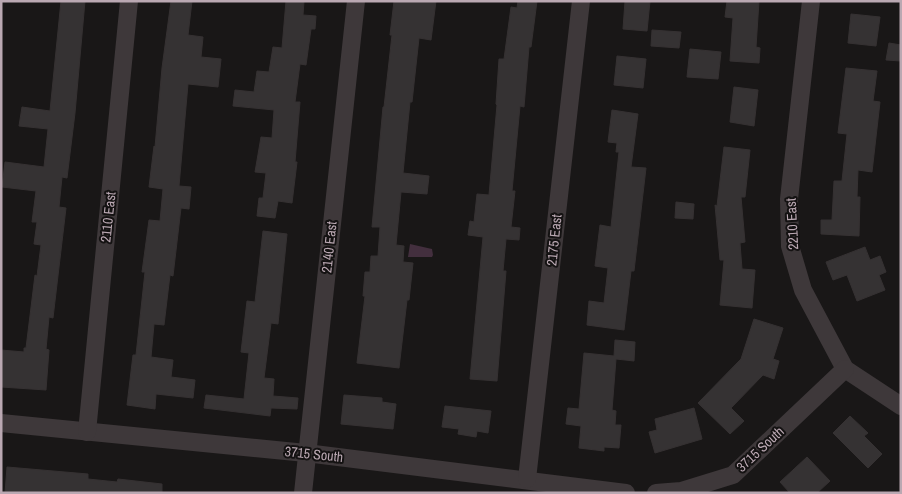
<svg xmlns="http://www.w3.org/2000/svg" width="902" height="494" font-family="'Archivo Narrow',sans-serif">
<rect width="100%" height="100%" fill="#191717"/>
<polygon fill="#432f3e" points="410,244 432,249 433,255 432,257 408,257"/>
<g fill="#353233" stroke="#353132">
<polygon points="61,1 85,1 75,113 67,178 62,177 59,207 66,208 53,318 49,317 46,349 49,350 46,390 1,387 1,350 24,352 24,348 26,348 35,275 37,276 41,245 34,244 37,222 32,222 36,191 2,187 5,162 44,167 48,129 19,126 22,107 50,111"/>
<polygon points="171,1 192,1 188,35 203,37 201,57 221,59 218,87 188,84 179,186 191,187 189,209 181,208 173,276 170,275 164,325 154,324 151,357 173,360 171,377 195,380 193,398 156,394 155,409 127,405 133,355 136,355 145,272 142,272 149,220 160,221 163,189 149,187 154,146 155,147 162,68"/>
<polygon points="286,1 304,1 303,15 316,16 315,29 311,29 306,65 300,64 295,102 300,102 295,162 297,162 292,203 278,201 275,218 257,216 259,198 263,198 266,173 255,172 261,137 272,138 274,110 233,106 235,90 254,92 257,71 269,72 273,47 282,48"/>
<polygon points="394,1 436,1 431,40 419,38 412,102 410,102 403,173 429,176 427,194 401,192 396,245 404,246 403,262 413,263 409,300 407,300 399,368 357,363 365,296 363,296 365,272 370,272 371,256 378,256 380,227 372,227 383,107 384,107 392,35 390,35"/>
<polygon points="518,1 537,1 531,47 529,47 524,107 520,106 512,191 515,191 511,227 520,228 519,240 506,239 503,271 506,271 497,381 470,379 483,237 468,235 470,221 474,222 477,194 489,195 497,105 496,104 499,59 504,59 511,7 517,8"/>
<polygon points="625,1 650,1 647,31 623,29"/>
<polygon points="727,1 759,1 756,47 760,48 759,63 730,61 733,18 725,17"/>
<polygon points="851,14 880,17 876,46 848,43"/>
<polygon points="652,30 681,32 679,48 651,46"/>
<polygon points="889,43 901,45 901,61 886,60"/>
<polygon points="690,49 721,52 718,79 687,77"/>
<polygon points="617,56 646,59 643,88 614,85"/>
<polygon points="846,68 877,71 873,101 880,102 872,172 858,170 857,197 860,197 859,236 821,234 821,220 832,220 834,181 842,181 847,134 838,133"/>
<polygon points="734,87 758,90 754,126 730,122"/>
<polygon points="612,110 638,114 631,167 646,168 634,271 631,271 624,330 587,325 589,301 604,303 608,268 595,266 600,225 611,227 619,152 616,152 617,143 608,142"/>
<polygon points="724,147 750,150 745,197 741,197 745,242 740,243 742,269 755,270 752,308 720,305 724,260 720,260 715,205 717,206"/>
<polygon points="676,202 694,204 693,219 675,218"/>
<polygon points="263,231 287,234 278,324 271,323 264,378 274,379 273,396 298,398 297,409 271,408 270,416 204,408 206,395 244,399 249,353 241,352 247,301 255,302"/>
<polygon points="865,247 870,260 880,256 886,272 879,275 885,290 857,301 847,275 833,280 826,262"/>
<polygon points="754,319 783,328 773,359 779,361 774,379 763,375 731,408 744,421 730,434 698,403 741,359"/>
<polygon points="615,340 635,342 634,361 616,359 612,410 616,411 615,425 621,425 619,448 604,447 604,451 579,448 581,426 566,424 568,408 579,409 584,353 614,356"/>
<polygon points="344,395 382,398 382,402 396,404 393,429 341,424"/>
<polygon points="445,406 491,411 488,433 477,431 476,437 458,434 459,429 442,427"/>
<polygon points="694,408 702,439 655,453 649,432 657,430 655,419"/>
<polygon points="850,416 868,433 864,436 882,454 868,468 833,433"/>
<polygon points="807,457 830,481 817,493 790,493 780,482"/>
<polygon points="7,467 88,474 88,479 117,482 118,479 162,484 162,493 5,493"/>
</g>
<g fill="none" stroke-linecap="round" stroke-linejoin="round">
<g stroke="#3e383a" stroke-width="18">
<polyline points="811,1 789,199 790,246 803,290 845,369 901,406"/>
<polyline points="1,423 306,453 626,493"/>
<polyline points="87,432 129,1"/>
<polyline points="527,479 581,1"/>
<polyline points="303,493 356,1"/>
<polyline points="656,493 681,491 733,475 845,369"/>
</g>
</g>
<g text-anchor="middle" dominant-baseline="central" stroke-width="4" stroke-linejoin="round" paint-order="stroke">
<g font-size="14" fill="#baa8b2" stroke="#141212">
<text transform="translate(108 217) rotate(-84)">2110 East</text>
<text transform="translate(792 224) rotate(-93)">2210 East</text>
<text transform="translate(554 240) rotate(-84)">2175 East</text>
<text transform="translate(329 247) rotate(-84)">2140 East</text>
<text transform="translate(760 449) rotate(-43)">3715 South</text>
<text transform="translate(314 454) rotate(6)">3715 South</text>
</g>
</g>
<rect width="902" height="494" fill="none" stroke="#baa8b2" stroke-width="5"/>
</svg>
